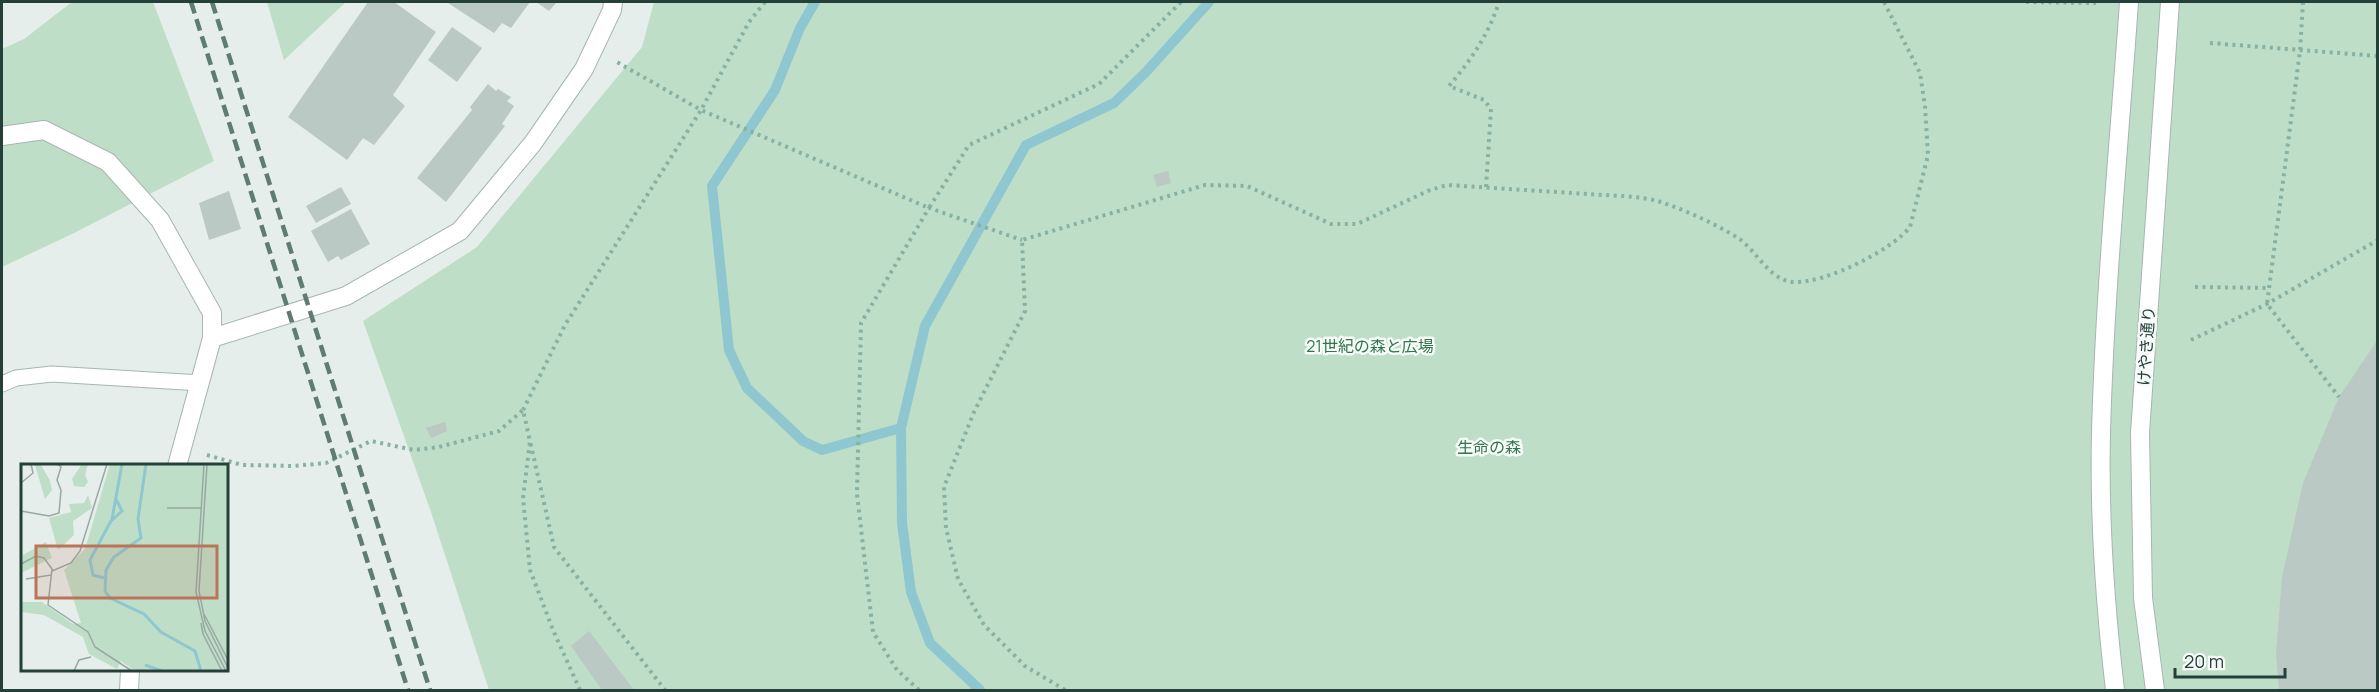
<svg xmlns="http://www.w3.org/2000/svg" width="2379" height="692" font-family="Manrope,'Noto Sans JP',sans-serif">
<rect width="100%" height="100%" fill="#e5eeea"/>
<g fill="#bfdec7">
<polygon points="72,2 153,2 214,161 74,233 2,267 2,49 24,39"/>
<polygon points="267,2 346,2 284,60"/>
<polygon points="654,2 2377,2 2377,690 489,690 431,512 363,321 477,247 642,47"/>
</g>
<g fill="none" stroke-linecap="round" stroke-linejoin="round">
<g stroke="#8fc7d1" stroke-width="10">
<polyline points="815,2 800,28 775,90 712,186 729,350 747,388 803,441 822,450 901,428"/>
<polyline points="980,690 930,643 911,592 902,523 901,428 925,326 1026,145 1114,103 1146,72 1209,2"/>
</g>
</g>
<g fill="#bac9c3">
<polygon points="368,2 394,2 436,32 393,95 405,106 374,145 363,138 347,160 288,117"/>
<polygon points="449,2 530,2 511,28 502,23 494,33 448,3"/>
<polygon points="536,2 557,2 549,11"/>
<polygon points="452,27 482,48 457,82 428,60"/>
<polygon points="488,84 496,91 498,89 511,97 507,101 514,106 502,124 505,126 446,202 417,178 472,110 470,107"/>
<polygon points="1168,171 1171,183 1157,187 1153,175"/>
<polygon points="341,187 351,204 316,223 306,206"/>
<polygon points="229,191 241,229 209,240 199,203"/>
<polygon points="351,209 370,244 341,260 338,256 328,262 311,231"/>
<polygon points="2378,339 2378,690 2279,690 2276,654 2282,577 2303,483 2339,397"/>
<polygon points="445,422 447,431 431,438 426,428"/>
<polygon points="589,631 634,690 602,690 571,646"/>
</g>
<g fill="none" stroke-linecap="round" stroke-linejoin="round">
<defs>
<polyline id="service" points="2,384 16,378 52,374 201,383"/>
<g id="minor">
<polyline points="2,136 44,130 108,162 160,220 212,313 212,338 177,466"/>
<polyline points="212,338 346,296 460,231 533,143 584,69 612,10 613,2"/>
<polyline points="129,690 130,670"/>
</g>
<g id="tertiary">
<path d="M2115 690C2105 605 2099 518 2101 432 2105 288 2119 145 2129 2"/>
<polyline points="2155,690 2143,598 2140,433 2170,2"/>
</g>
</defs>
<use href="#service" stroke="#a7b6b1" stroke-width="17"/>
<use href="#minor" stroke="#a7b6b1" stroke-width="20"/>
<use href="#tertiary" stroke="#a7b6b1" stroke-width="20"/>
<g stroke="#87b1a3" stroke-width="4" stroke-dasharray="3 4.5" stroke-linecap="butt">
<polyline points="765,2 749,22 701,110 929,208 969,145 1099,84 1181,2"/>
<polyline points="2026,2 2096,3"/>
<polyline points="2303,2 2300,51 2267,304 2339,397"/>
<polyline points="2210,43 2378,56"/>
<path d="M1486 187 1491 109 1484 100 1449 86C1471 60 1489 34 1499 2"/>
<polyline points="2195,287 2268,288"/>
<polyline points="2191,340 2267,304 2378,240"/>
<polyline points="523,410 565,325 701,110 617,62"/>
<polyline points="207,455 242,465 293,466 326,463 371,441 414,450 439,447 499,431 523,410 530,441"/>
<polyline points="580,690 553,630 530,570 523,498 530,441 554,547 665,690"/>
<polyline points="919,690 897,670 873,632 857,494 861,323 929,208 1022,240"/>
<path d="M1065 690 1025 666 984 625 958 579 946 528 944 487 974 412 1025 311 1022 240 1205 185 1247 186 1331 224H1357L1430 190 1447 185C1494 188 1541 191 1587 194 1612 196 1641 195 1664 203 1689 212 1716 224 1738 238 1757 251 1769 280 1793 282 1824 284 1891 251 1910 227L1928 155 1925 106 1920 73 1884 2"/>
</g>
<use href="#service" stroke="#fff" stroke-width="15"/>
<use href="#minor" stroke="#fff" stroke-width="18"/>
<use href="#tertiary" stroke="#fff" stroke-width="18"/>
<g stroke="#5f7b73" stroke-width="4.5" stroke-dasharray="12 6" stroke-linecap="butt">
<polyline points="191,2 408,690"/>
<polyline points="212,2 430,690"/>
</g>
</g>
<g text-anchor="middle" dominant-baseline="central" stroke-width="5" stroke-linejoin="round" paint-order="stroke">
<g font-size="16" fill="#2f764b" stroke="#f6faf8">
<text x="1370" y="346">21世紀の森と広場</text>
<text x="1489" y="447">生命の森</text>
</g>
<g font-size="16" fill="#244038" stroke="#f6faf8">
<text transform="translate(2146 346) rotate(-86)">けやき通り</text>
</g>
</g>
<g transform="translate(21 464)">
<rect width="207" height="207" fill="#e5eeea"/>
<path d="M61 0H67L64 11 67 18 63 23 53 22 51 15ZM89 0H207V207H114L100 197 96 205 68 190 62 173 23 151 0 148V138H21L52 160 60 159 43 106 64 85ZM14 1H20L29 17 31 26 24 35ZM67 31 71 44 52 57 53 71 37 86 28 54 50 48 48 40 63 39ZM25 78 31 94 0 109 2 91Z" fill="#bfdec7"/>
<path fill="none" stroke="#8fc7d1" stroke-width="3" d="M125 0 117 55 120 74 93 93 85 106 84 127 89 134 123 150 140 168 174 187 180 207M90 57 101 47 95 35M83 114 72 111 69 96 91 55 101 0M124 201 141 207"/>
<path fill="none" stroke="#98a8a3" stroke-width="1.5" d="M183 0 175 128 184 167 205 207M186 0 178 127 184 157 207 204M0 19 12 9 10 0M146 44H180M0 47 28 52 38 49 40 26 36 16 40 3 37 0M0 100 15 92 23 94 31 105 27 141 67 168 74 183 111 207M31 107 50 99 59 87 86 0M5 115 30 111M183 150 207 196M180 159 182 170 201 207M53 207 58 196 70 193"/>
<path fill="#bc7458" fill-opacity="0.15" stroke="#bc7458" stroke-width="3" d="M15 82H196V134H15Z"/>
<rect width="207" height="207" fill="none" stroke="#244038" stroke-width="3"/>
</g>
<rect width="2379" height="692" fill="none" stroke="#244038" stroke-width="6"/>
<path d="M2175 668v9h110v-9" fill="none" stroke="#244038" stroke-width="3"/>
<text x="2184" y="668" font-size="18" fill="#244038" stroke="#f6faf8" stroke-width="4.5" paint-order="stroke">20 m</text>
</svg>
